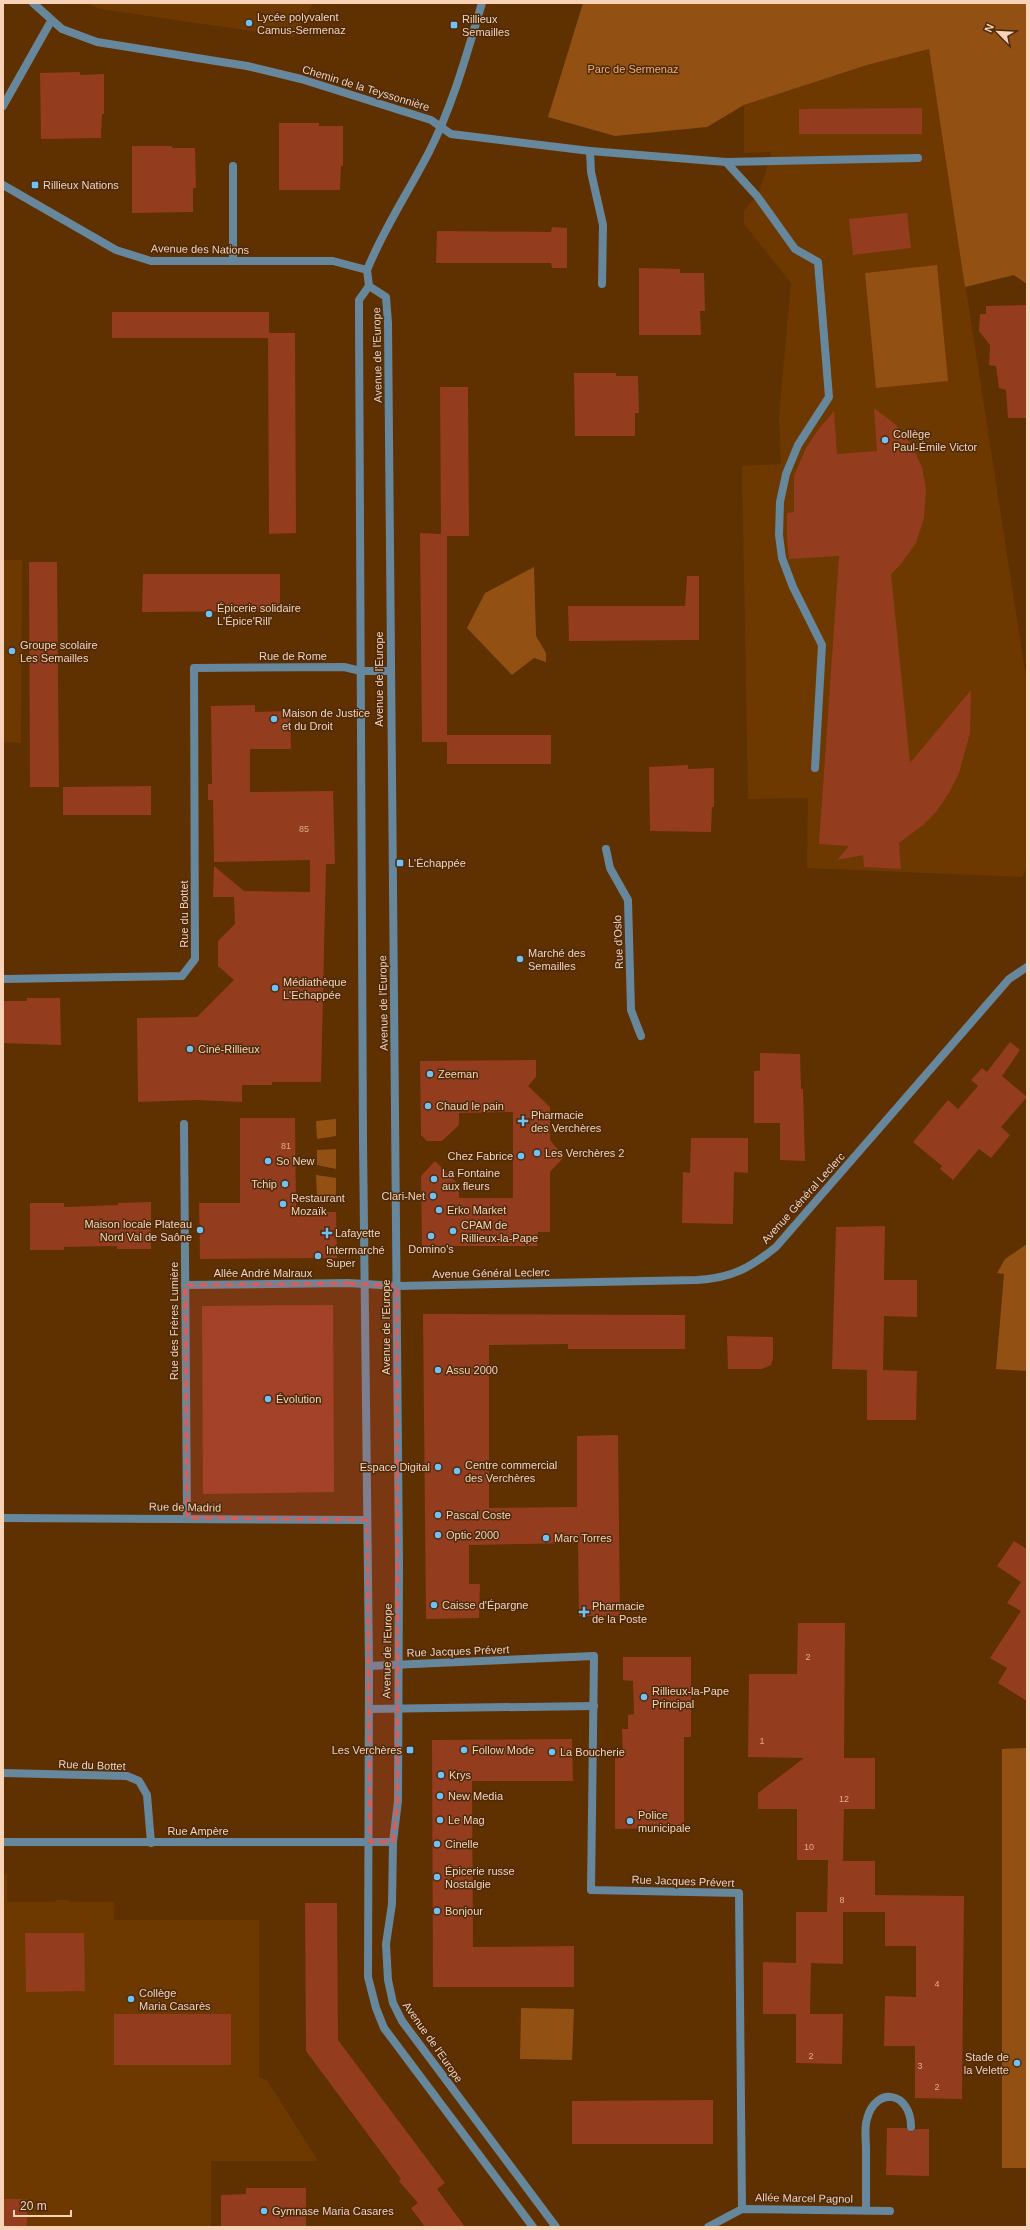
<svg xmlns="http://www.w3.org/2000/svg" width="1030" height="2230" font-family="Arial,sans-serif">
<rect width="100%" height="100%" fill="#5f3000"/>
<g fill="#6d3900">
<polygon points="86,3 313,3 293,37 100,9"/>
<polygon points="929,49 1027,684 1027,867 1022,877 807,868 808,798 748,799 742,466 781,464 779,416 791,283 744,224 744,211 761,189 760,187 766,172 771,152 744,153 744,105 867,65"/>
<polygon points="3,560 22,560 21,743 3,742"/>
<polygon points="3,1875 7,1875 7,1902 56,1902 56,1900 69,1900 69,1902 114,1902 114,1920 259,1920 259,2077 267,2080 318,2161 211,2161 211,2227 3,2227"/>
</g>
<g fill="#925112">
<polygon points="583,3 1027,3 1027,284 1014,275 965,287 929,49 867,65 744,105 707,127 615,136 548,117"/>
<polygon points="937,265 948,381 876,388 865,273"/>
<polygon points="534,567 536,636 546,653 546,662 534,658 512,675 467,628 485,593"/>
<polygon points="336,1119 336,1136 317,1139 316,1121"/>
<polygon points="336,1149 336,1169 317,1165 317,1150"/>
<polygon points="316,1175 336,1178 336,1195 317,1195"/>
<polygon points="1027,1244 1027,1371 996,1369 1004,1274 997,1273 1005,1259"/>
<polygon points="1027,1748 1027,2168 1002,2168 1002,1749"/>
<polygon points="521,2008 574,2009 572,2060 520,2059"/>
</g>
<g fill="#943c1e">
<polygon points="80,72 80,75 104,74 104,114 102,114 101,138 41,139 40,73"/>
<polygon points="922,108 922,134 799,134 799,109"/>
<polygon points="279,123 319,123 319,126 343,126 343,166 341,166 340,190 279,190"/>
<polygon points="132,146 172,146 172,148 195,148 196,188 193,188 193,212 132,213"/>
<polygon points="907,213 911,248 853,255 849,219"/>
<polygon points="552,227 567,228 567,268 552,268 551,263 436,263 437,231 551,232"/>
<polygon points="639,268 680,269 680,273 704,273 705,311 700,311 701,335 639,335"/>
<polygon points="1027,305 1027,418 1008,418 1006,390 999,388 996,366 989,365 990,345 979,331 980,314 986,314 986,306"/>
<polygon points="112,312 269,312 269,333 295,333 296,533 269,534 268,338 112,338"/>
<polygon points="574,373 616,373 616,376 638,376 639,413 635,413 635,436 575,436"/>
<polygon points="440,387 468,387 469,536 447,536 447,735 551,735 551,764 447,764 447,742 422,742 420,533 441,534"/>
<polygon points="874,408 895,424 911,444 922,467 926,489 924,518 916,543 901,564 891,574 910,763 971,690 970,733 959,773 949,793 936,812 923,825 899,843 901,869 864,867 863,855 837,860 849,846 819,844 839,556 789,559 787,540 787,513 794,512 794,476 806,448 818,430 834,411 837,454 877,451"/>
<polygon points="29,562 57,562 59,787 30,787"/>
<polygon points="143,574 280,574 280,611 142,612"/>
<polygon points="687,576 699,576 699,640 569,641 568,606 685,606"/>
<polygon points="255,705 255,712 290,711 291,749 250,749 250,792 333,791 335,864 326,864 321,1082 272,1082 272,1085 242,1085 242,1102 197,1100 138,1102 137,1018 197,1017 234,980 218,966 218,941 235,924 234,897 213,897 214,866 244,891 310,892 310,860 214,862 213,800 208,800 208,784 212,784 211,706"/>
<polygon points="688,765 688,769 714,768 714,807 712,807 711,832 650,831 649,767"/>
<polygon points="151,786 151,815 63,815 63,787"/>
<polygon points="27,998 60,998 61,1045 3,1043 3,1001 27,1001"/>
<polygon points="1010,1042 1020,1050 1002,1076 1027,1097 1001,1127 1010,1135 991,1158 979,1149 953,1180 940,1169 942,1166 913,1142 948,1100 958,1109 978,1086 971,1080 982,1068 987,1072"/>
<polygon points="760,1053 800,1054 801,1089 803,1089 805,1161 780,1160 780,1123 754,1123 754,1071 760,1071"/>
<polygon points="536,1060 536,1077 528,1086 550,1107 550,1140 564,1157 550,1172 550,1232 538,1232 537,1246 422,1246 421,1176 435,1161 459,1185 459,1198 513,1198 513,1112 459,1113 459,1125 442,1141 427,1141 421,1135 420,1061"/>
<polygon points="240,1118 295,1118 296,1212 336,1212 337,1258 200,1259 199,1203 240,1203"/>
<polygon points="691,1138 748,1138 748,1173 734,1172 733,1224 682,1223 683,1172 690,1173"/>
<polygon points="151,1202 151,1249 117,1249 117,1246 64,1247 64,1250 30,1250 30,1203 64,1203 64,1207 118,1205 118,1203"/>
<polygon points="885,1226 884,1280 917,1280 917,1317 884,1316 883,1370 917,1371 916,1420 867,1420 867,1370 832,1369 836,1227"/>
<polygon points="333,1305 334,1492 203,1494 202,1306"/>
<polygon points="423,1314 685,1315 685,1349 568,1349 568,1344 489,1345 489,1508 577,1507 577,1436 618,1435 620,1616 579,1616 578,1543 469,1545 469,1584 480,1584 479,1618 426,1619"/>
<polygon points="727,1336 773,1337 773,1358 771,1365 762,1369 728,1369"/>
<polygon points="1014,1541 1027,1549 1027,1701 998,1683 1007,1668 990,1658 1021,1611 1007,1603 1021,1582 997,1566"/>
<polygon points="798,1623 845,1623 844,1758 875,1758 875,1809 844,1809 843,1861 875,1861 875,1895 964,1896 962,2099 915,2098 915,2046 884,2046 885,1996 916,1997 916,1946 885,1946 885,1912 843,1912 843,1964 811,1963 810,2014 763,2014 763,1962 796,1963 796,1912 827,1912 828,1860 797,1860 797,1809 758,1809 758,1793 804,1758 748,1757 749,1674 797,1674"/>
<polygon points="623,1657 691,1657 691,1737 684,1737 684,1827 615,1829 615,1758 623,1758 622,1729 628,1729 628,1715 634,1714 633,1681 623,1680"/>
<polygon points="572,1739 573,1781 472,1781 473,1947 574,1946 574,1987 433,1987 432,1740"/>
<polygon points="305,1903 337,1903 338,2040 445,2183 437,2189 465,2227 425,2227 411,2208 418,2203 399,2181 401,2179 306,2051"/>
<polygon points="25,1933 84,1933 85,1991 26,1992"/>
<rect x="114" y="2014" width="117" height="51"/>
<polygon points="796,2014 843,2014 842,2064 796,2063"/>
<polygon points="713,2100 713,2144 572,2144 572,2101"/>
<polygon points="887,2128 906,2128 911,2132 916,2129 929,2129 929,2176 886,2175"/>
<polygon points="246,2188 306,2188 306,2227 221,2227 221,2195 246,2194"/>
<rect x="3" y="2199" width="24" height="28"/>
</g>
<g fill="none" stroke-linecap="round" stroke-linejoin="round">
<g stroke="#67879d" stroke-width="8">
<polyline points="590,151 591,172 603,225 602,284"/>
<polyline points="726,162 757,196 795,249 818,262 829,397 798,445 786,474 780,502 779,535 782,558 793,587 822,645 815,768"/>
<polyline points="726,162 918,158"/>
<polyline points="233,166 233,261"/>
<polyline points="606,849 610,868 628,900 631,1010 641,1036"/>
</g>
<g stroke="#67879d" stroke-width="8">
<polyline points="33,3 62,29 97,42 247,66 301,79 431,120 451,134 590,151 726,162"/>
<polyline points="3,106 51,21"/>
<path d="M367 270C384 228 409 191 429 152 453 105 467 53 482 3"/>
<polyline points="3,979 182,976 195,959 194,668 344,667 361,671 390,671"/>
<polyline points="184,1124 187,1518"/>
<path d="M185 1285 348 1283 397 1286 697 1280C732 1278 750 1268 776 1247L1009 979 1027 967"/>
<polyline points="3,1518 367,1520"/>
<polyline points="369,1666 594,1656 591,1890 739,1893 742,2209"/>
<polyline points="369,1709 594,1706"/>
<polyline points="3,1773 127,1776 139,1781 147,1795 151,1843"/>
<path d="M866 2210C866 2190 866 2170 866 2149 866 2140 864 2128 867 2119 875 2086 911 2091 911 2127"/>
<polyline points="708,2227 742,2209 890,2211"/>
</g>
<g stroke="#67879d" stroke-width="8">
<polyline points="3,185 116,250 151,261 333,261 367,270 369,286 359,300 359,315 363,1141 369,1666 368,1977 376,2008 384,2028 533,2227"/>
<polyline points="369,286 386,297 388,323 399,1565 398,1801 393,1842 392,1904 386,1944 388,1980 393,2003 402,2021 556,2227"/>
<polyline points="3,1842 393,1842"/>
</g>
</g>
<path fill="#e05b53" fill-opacity="0.2" stroke="#e05b53" stroke-width="3" stroke-dasharray="8 5" stroke-linejoin="round" d="M348 1283 397 1286 398 1801 393 1842H370L367 1520 187 1518 185 1285Z"/>
<g fill="#71c1f5" stroke="#4c2a0c" stroke-width="1.5">
<circle cx="249" cy="23" r="4"/>
<rect x="450" y="21" width="8" height="8" rx="2"/>
<rect x="31" y="181" width="8" height="8" rx="2"/>
<circle cx="885" cy="440" r="4"/>
<circle cx="209" cy="614" r="4"/>
<circle cx="12" cy="651" r="4"/>
<circle cx="274" cy="719" r="4"/>
<rect x="396" y="859" width="8" height="8" rx="2"/>
<circle cx="520" cy="959" r="4"/>
<circle cx="275" cy="988" r="4"/>
<circle cx="190" cy="1049" r="4"/>
<circle cx="430" cy="1074" r="4"/>
<circle cx="428" cy="1106" r="4"/>
<path d="M521 1115h4v4h4v4h-4v4h-4v-4h-4v-4h4z"/>
<circle cx="537" cy="1153" r="4"/>
<circle cx="521" cy="1156" r="4"/>
<circle cx="268" cy="1161" r="4"/>
<circle cx="434" cy="1179" r="4"/>
<circle cx="285" cy="1184" r="4"/>
<circle cx="433" cy="1196" r="4"/>
<circle cx="283" cy="1204" r="4"/>
<circle cx="439" cy="1210" r="4"/>
<circle cx="200" cy="1230" r="4"/>
<circle cx="453" cy="1231" r="4"/>
<path d="M325 1227h4v4h4v4h-4v4h-4v-4h-4v-4h4z"/>
<circle cx="431" cy="1236" r="4"/>
<circle cx="318" cy="1256" r="4"/>
<circle cx="438" cy="1370" r="4"/>
<circle cx="268" cy="1399" r="4"/>
<circle cx="438" cy="1467" r="4"/>
<circle cx="457" cy="1471" r="4"/>
<circle cx="438" cy="1515" r="4"/>
<circle cx="438" cy="1535" r="4"/>
<circle cx="546" cy="1538" r="4"/>
<circle cx="434" cy="1605" r="4"/>
<path d="M582 1606h4v4h4v4h-4v4h-4v-4h-4v-4h4z"/>
<circle cx="644" cy="1697" r="4"/>
<rect x="406" y="1746" width="8" height="8" rx="2"/>
<circle cx="464" cy="1750" r="4"/>
<circle cx="552" cy="1752" r="4"/>
<circle cx="441" cy="1775" r="4"/>
<circle cx="440" cy="1796" r="4"/>
<circle cx="440" cy="1820" r="4"/>
<circle cx="630" cy="1821" r="4"/>
<circle cx="437" cy="1844" r="4"/>
<circle cx="437" cy="1877" r="4"/>
<circle cx="437" cy="1911" r="4"/>
<circle cx="131" cy="1999" r="4"/>
<circle cx="1017" cy="2063" r="4"/>
<circle cx="264" cy="2211" r="4"/>
</g>
<g text-anchor="middle" dominant-baseline="central" stroke-width="3" stroke-linejoin="round" paint-order="stroke">
<g font-size="9" fill="#dfad92">
<text x="304" y="829">85</text>
<text x="286" y="1146">81</text>
<text x="808" y="1657">2</text>
<text x="762" y="1741">1</text>
<text x="844" y="1799">12</text>
<text x="809" y="1847">10</text>
<text x="842" y="1900">8</text>
<text x="937" y="1984">4</text>
<text x="811" y="2056">2</text>
<text x="920" y="2066">3</text>
<text x="937" y="2087">2</text>
</g>
<g font-size="11" fill="#f8d3b8" stroke="#4c2a0c" text-anchor="start">
<text x="257" y="17">Lycée polyvalent<tspan x="257" dy="13">Camus-Sermenaz</tspan></text>
<text x="462" y="19">Rillieux<tspan x="462" dy="13">Semailles</tspan></text>
<text x="43" y="185">Rillieux Nations</text>
<text x="893" y="434">Collège<tspan x="893" dy="13">Paul-Émile Victor</tspan></text>
<text x="217" y="608">Épicerie solidaire<tspan x="217" dy="13">L'Épice'Rill'</tspan></text>
<text x="20" y="645">Groupe scolaire<tspan x="20" dy="13">Les Semailles</tspan></text>
<text x="282" y="713">Maison de Justice<tspan x="282" dy="13">et du Droit</tspan></text>
<text x="408" y="863">L'Échappée</text>
<text x="528" y="953">Marché des<tspan x="528" dy="13">Semailles</tspan></text>
<text x="283" y="982">Médiathèque<tspan x="283" dy="13">L'Echappée</tspan></text>
<text x="198" y="1049">Ciné-Rillieux</text>
<text x="438" y="1074">Zeeman</text>
<text x="436" y="1106">Chaud le pain</text>
<text x="531" y="1115">Pharmacie<tspan x="531" dy="13">des Verchères</tspan></text>
<text x="545" y="1153">Les Verchères 2</text>
<text x="513" y="1156" text-anchor="end">Chez Fabrice</text>
<text x="276" y="1161">So New</text>
<text x="442" y="1173">La Fontaine<tspan x="442" dy="13">aux fleurs</tspan></text>
<text x="277" y="1184" text-anchor="end">Tchip</text>
<text x="425" y="1196" text-anchor="end">Clari-Net</text>
<text x="291" y="1198">Restaurant<tspan x="291" dy="13">Mozaïk</tspan></text>
<text x="447" y="1210">Erko Market</text>
<text x="192" y="1224" text-anchor="end">Maison locale Plateau<tspan x="192" dy="13">Nord Val de Saône</tspan></text>
<text x="461" y="1225">CPAM de<tspan x="461" dy="13">Rillieux-la-Pape</tspan></text>
<text x="335" y="1233">Lafayette</text>
<text x="431" y="1249" text-anchor="middle">Domino's</text>
<text x="326" y="1250">Intermarché<tspan x="326" dy="13">Super</tspan></text>
<text x="446" y="1370">Assu 2000</text>
<text x="276" y="1399">Évolution</text>
<text x="465" y="1465">Centre commercial<tspan x="465" dy="13">des Verchères</tspan></text>
<text x="430" y="1467" text-anchor="end">Espace Digital</text>
<text x="446" y="1515">Pascal Coste</text>
<text x="446" y="1535">Optic 2000</text>
<text x="554" y="1538">Marc Torres</text>
<text x="442" y="1605">Caisse d'Épargne</text>
<text x="592" y="1606">Pharmacie<tspan x="592" dy="13">de la Poste</tspan></text>
<text x="652" y="1691">Rillieux-la-Pape<tspan x="652" dy="13">Principal</tspan></text>
<text x="402" y="1750" text-anchor="end">Les Verchères</text>
<text x="472" y="1750">Follow Mode</text>
<text x="560" y="1752">La Boucherie</text>
<text x="449" y="1775">Krys</text>
<text x="448" y="1796">New Media</text>
<text x="638" y="1815">Police<tspan x="638" dy="13">municipale</tspan></text>
<text x="448" y="1820">Le Mag</text>
<text x="445" y="1844">Cinelle</text>
<text x="445" y="1871">Épicerie russe<tspan x="445" dy="13">Nostalgie</tspan></text>
<text x="445" y="1911">Bonjour</text>
<text x="139" y="1993">Collège<tspan x="139" dy="13">Maria Casarès</tspan></text>
<text x="1009" y="2057" text-anchor="end">Stade de<tspan x="1009" dy="13">la Velette</tspan></text>
<text x="272" y="2211">Gymnase Maria Casares</text>
</g>
<g font-size="11" fill="#f4ac73" stroke="#4c2a0c">
<text x="633" y="69">Parc de Sermenaz</text>
</g>
<g font-size="11" fill="#f8d3b8" stroke="#4c2a0c">
<text transform="translate(366 88) rotate(17)">Chemin de la Teyssonnière</text>
<text transform="translate(200 249) rotate(1)">Avenue des Nations</text>
<text transform="translate(377 355) rotate(-91)">Avenue de l'Europe</text>
<text x="293" y="656">Rue de Rome</text>
<text transform="translate(379 679) rotate(-90)">Avenue de l'Europe</text>
<text transform="translate(184 914) rotate(-90)">Rue du Bottet</text>
<text transform="translate(618 942) rotate(-92)">Rue d'Oslo</text>
<text transform="translate(383 1003) rotate(-91)">Avenue de l'Europe</text>
<text transform="translate(803 1198) rotate(-48)">Avenue Général Leclerc</text>
<text x="263" y="1273">Allée André Malraux</text>
<text transform="translate(491 1273) rotate(-1)">Avenue Général Leclerc</text>
<text transform="translate(174 1321) rotate(-90)">Rue des Frères Lumière</text>
<text transform="translate(386 1327) rotate(-90)">Avenue de l'Europe</text>
<text transform="translate(185 1507) rotate(1)">Rue de Madrid</text>
<text transform="translate(387 1651) rotate(-89)">Avenue de l'Europe</text>
<text transform="translate(458 1651) rotate(-2)">Rue Jacques Prévert</text>
<text transform="translate(92 1765) rotate(2)">Rue du Bottet</text>
<text x="198" y="1831">Rue Ampère</text>
<text transform="translate(683 1881) rotate(2)">Rue Jacques Prévert</text>
<text transform="translate(433 2042) rotate(55)">Avenue de l'Europe</text>
<text transform="translate(804 2198) rotate(1)">Allée Marcel Pagnol</text>
</g>
</g>
<rect width="1030" height="2230" fill="none" stroke="#f8d3b8" stroke-width="8"/>
<g transform="translate(998 32) rotate(294)" stroke="#4c2a0c" stroke-width="3" paint-order="stroke">
<path d="M0-3L7 15L0 10L-7 15Z" fill="#f8d3b8"/>
<text y="-6" font-size="11" font-weight="bold" text-anchor="middle" fill="#f8d3b8">N</text>
</g>
<path d="M14 2210v6h57v-6" fill="none" stroke="#f8d3b8" stroke-width="2"/>
<text x="20" y="2210" font-size="12" fill="#f8d3b8" stroke="#4c2a0c" stroke-width="3" paint-order="stroke">20 m</text>
</svg>
